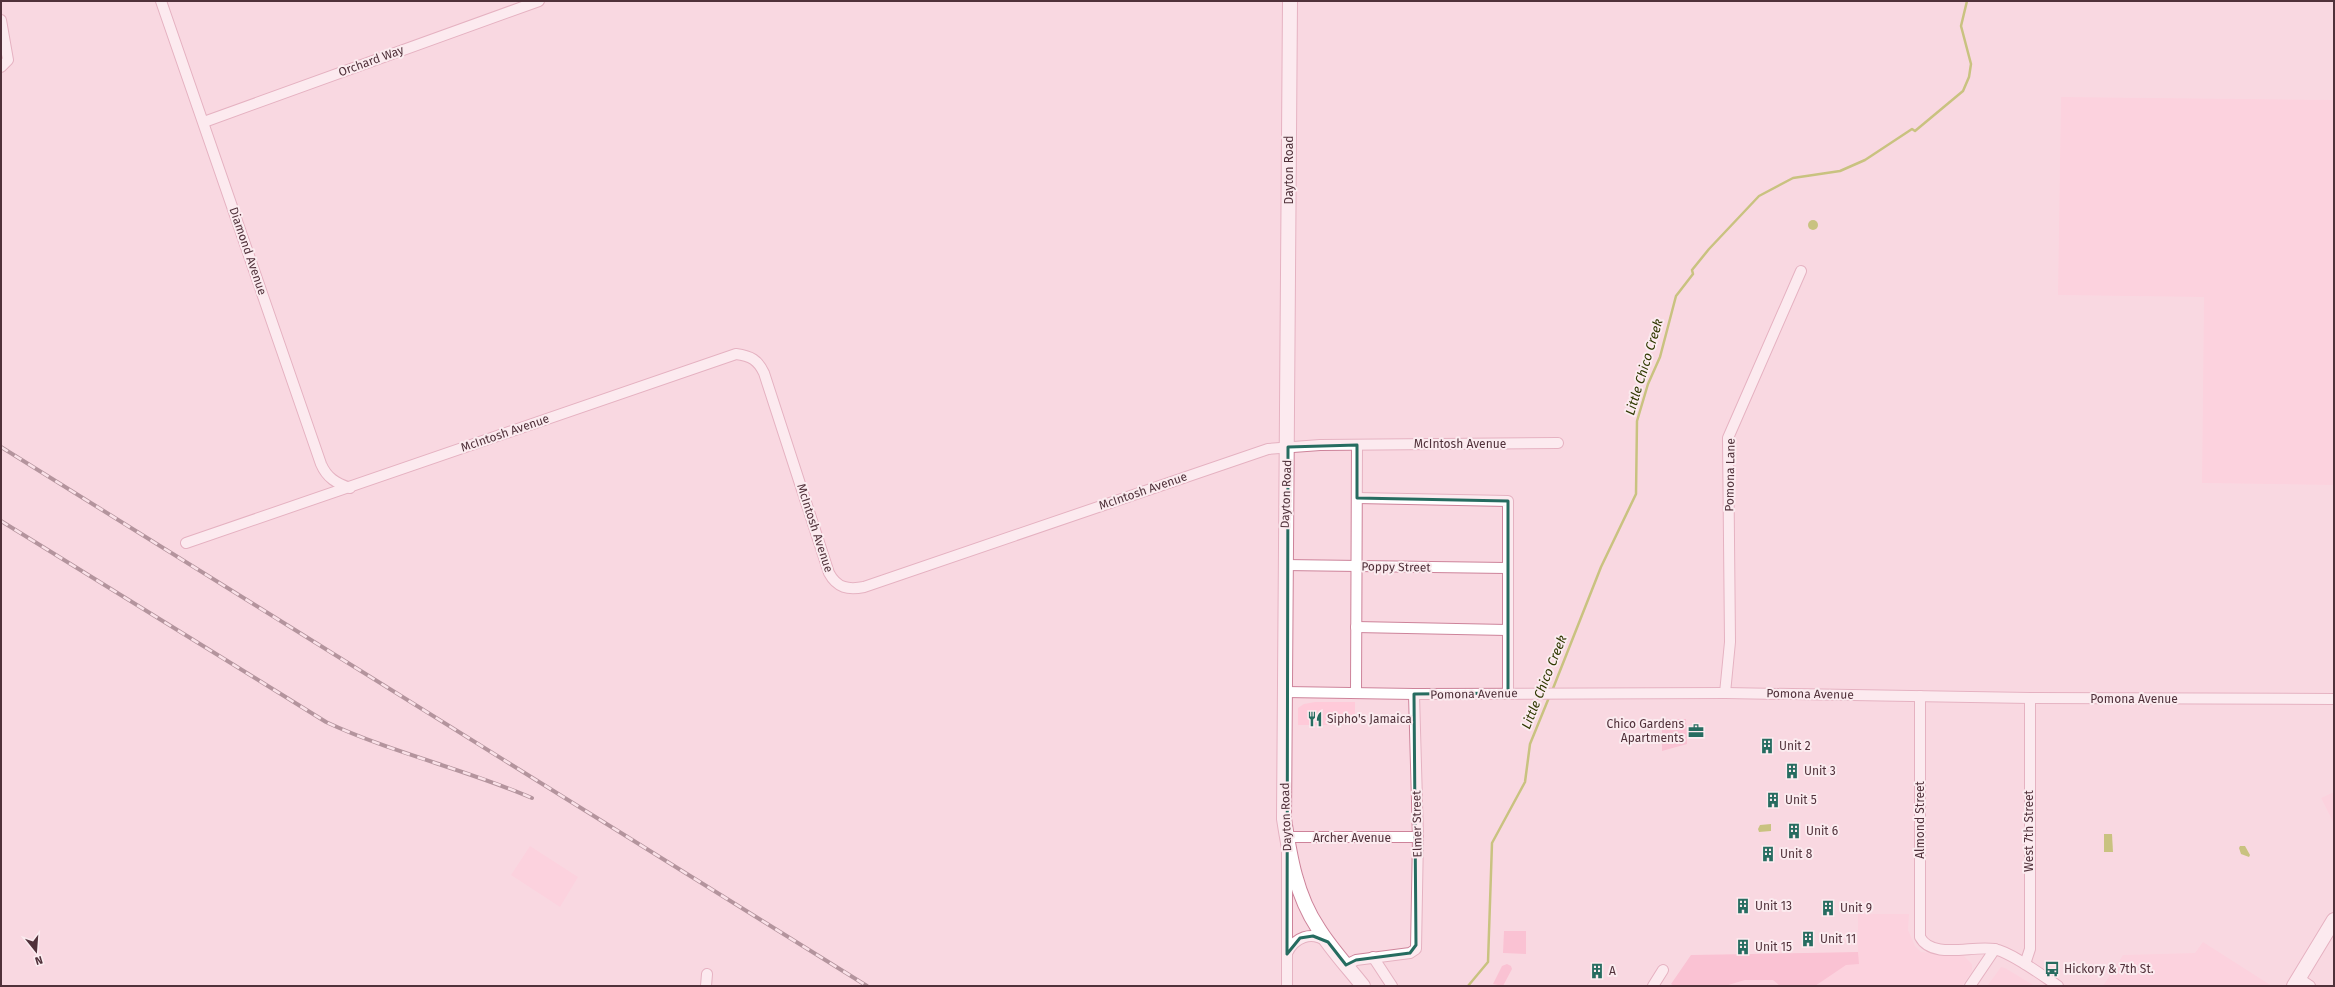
<svg xmlns="http://www.w3.org/2000/svg" width="2335" height="987" font-family="'Fira Sans',sans-serif">
<rect width="100%" height="100%" fill="#f9d8e1"/>
<g fill="#ffcad9">
<polygon points="2061,97 2334,100 2334,485 2202,483 2204,297 2058,295"/>
<polygon points="1315,702 1355,702 1355,725 1298,725 1298,708 1304,704"/>
<polygon points="2334,792 2334,824 2321,798"/>
<polygon points="530,846 578,877 560,907 511,875"/>
<polygon points="1858,914 1909,914 1908,930 1915,946 1921,952 1964,956 1972,964 1972,971 1962,986 1815,986 1846,964 1858,952"/>
<polygon points="2203,942 2272,986 2103,986 2123,955 2195,953"/>
<polygon points="2001,967 2005,968 2035,986 1987,986"/>
<polygon points="1745,980 1773,980 1780,986 1725,986"/>
</g>
<g fill="#fba6c0">
<polygon points="1662,719 1686,719 1687,744 1662,751"/>
<polygon points="1504,931 1526,931 1526,954 1503,953"/>
<polygon points="1858,952 1859,964 1846,965 1815,986 1780,986 1773,980 1745,980 1725,986 1674,986 1671,984 1691,955"/>
<polygon points="1507,964 1511,966 1512,969 1503,986 1493,984 1502,966"/>
</g>
<g fill="#8ea70b">
<circle cx="1813" cy="225" r="5"/>
<polygon points="1771,824 1771,831 1759,832 1758,829 1760,825"/>
<polygon points="2104,834 2112,834 2113,852 2104,852"/>
<polygon points="2240,846 2245,846 2250,855 2249,857 2241,854 2239,848"/>
</g>
<g fill="none" stroke-linecap="round" stroke-linejoin="round">
<g stroke="#8ea70b" stroke-width="2.5">
<polyline points="1552,691 1601,567 1636,494 1637,421 1648,384 1660,357 1676,296 1693,274 1692,270 1709,249 1759,196 1793,178 1840,171 1865,160 1912,129 1915,131 1963,91 1969,77 1971,64 1961,26 1967,1"/>
<polyline points="1468,986 1488,962 1492,843 1525,782 1530,744 1550,695"/>
</g>
<defs>
<g id="street">
<path d="M161 1 321 464C327 478 336 483 350 488"/>
<polyline points="1,20 8,60 1,67"/>
<polyline points="204,122 539,1"/>
<polyline points="1357,498 1508,501 1508,693"/>
<path d="M186 543 736 354C751 356 758 360 764 373L829 573C837 588 848 590 864 587L1268 449 1320 445 1558 443"/>
<polyline points="1285,565 1506,568"/>
<polyline points="1356,627 1507,630"/>
<polyline points="1286,692 1414,694 1725,693 2030,698 2334,699"/>
<polyline points="1356,693 1357,445"/>
<polyline points="1725,693 1730,642 1728,438 1801,271"/>
<path d="M1920 696V937C1932 960 1973 945 1994 949 2011 952 2043 976 2058 986"/>
<path d="M1287 953C1295 937 1311 931 1326 941"/>
<polyline points="1373,957 1392,986"/>
<polyline points="2025,964 2030,949 2030,698"/>
<polyline points="1346,965 1356,960 1410,953 1416,949 1418,837 1414,694"/>
<polyline points="2298,978 2310,986"/>
<polyline points="706,986 707,974"/>
<polyline points="1287,986 1287,837 1418,837"/>
<polyline points="1653,986 1663,970"/>
<polyline points="1970,986 1995,949"/>
</g>
<g id="secondary">
<path d="M1290 1 1284 819C1290 857 1296 895 1318 928 1331 949 1348 967 1363 986"/>
<polyline points="2294,986 2334,920"/>
</g>
</defs>
<use href="#street" stroke="#cd839a" stroke-width="12"/>
<use href="#secondary" stroke="#cd839a" stroke-width="16"/>
<use href="#street" stroke="#fff" stroke-width="10"/>
<use href="#secondary" stroke="#fff" stroke-width="14"/>
<defs>
<g id="rail">
<polyline points="1,447 867,986"/>
<path d="M1 521 326 722C392 753 465 769 532 798"/>
</g>
</defs>
<use href="#rail" stroke="#61424b" stroke-width="4"/>
<use href="#rail" stroke="#fbebef" stroke-width="2.5" stroke-dasharray="8" stroke-linecap="butt"/>
</g>
<path d="M0 0H2335V987H0ZM1357 445V498L1508 501V693L1414 694 1416 945 1410 953 1356 960 1346 965 1328 942 1313 936 1300 938 1287 954 1288 447Z" fill="#f9d8e1" fill-opacity=".55" fill-rule="evenodd"/>
<path fill="none" stroke="#266c60" stroke-width="3" stroke-linejoin="round" d="M1357 445V498L1508 501V693L1414 694 1416 945 1410 953 1356 960 1346 965 1328 942 1313 936 1300 938 1287 954 1288 447Z"/>
<defs>
<symbol id="restaurant-bare" viewBox="-9 -9 18 18"><path d="M-5-6h1v4h1v-4h1v4h1v-4h1v5L-1.5 .5V6h-2V.5L-5-1ZM5-6V6H3V1.5H1.5Q1.5-4 5-6Z" fill="#266c60" stroke="#fbebef" stroke-width="2.5" paint-order="stroke"/></symbol>
<symbol id="office-bare" viewBox="-9 -9 18 18"><path d="M-6-3h4V-5.5h4V-3h4V5H-6ZM-1-4.5V-3h2v-1.5ZM-6 0V1H6V0Z" fill="#266c60" stroke="#fbebef" stroke-width="2.5" paint-order="stroke"/></symbol>
<symbol id="building-bare" viewBox="-9 -9 18 18"><path d="M-4-6H4V6H1V3H-1V6H-4ZM-2.5-4.3h1.7v1.8h-1.7ZM.8-4.3h1.7v1.8H.8ZM-2.5-1h1.7V.8h-1.7ZM.8-1h1.7V.8H.8Z" fill="#266c60" stroke="#fbebef" stroke-width="2.5" paint-order="stroke"/></symbol>
<symbol id="bus-bare" viewBox="-9 -9 18 18"><path d="M-5-6H5V4H4V6H2V4H-2V6H-4V4H-5ZM-3.5-4V0h7V-4ZM-3.5 1.2v1.5H-2V1.2ZM2 1.2v1.5H3.5V1.2Z" fill="#266c60" stroke="#fbebef" stroke-width="2.5" paint-order="stroke"/></symbol>
</defs>
<g fill-rule="evenodd">
<use href="#restaurant-bare" x="1304" y="708" width="22" height="22"/>
<use href="#office-bare" x="1685" y="720" width="22" height="22"/>
<use href="#building-bare" x="1756" y="735" width="22" height="22"/>
<use href="#building-bare" x="1781" y="760" width="22" height="22"/>
<use href="#building-bare" x="1762" y="789" width="22" height="22"/>
<use href="#building-bare" x="1783" y="820" width="22" height="22"/>
<use href="#building-bare" x="1757" y="843" width="22" height="22"/>
<use href="#building-bare" x="1732" y="895" width="22" height="22"/>
<use href="#building-bare" x="1817" y="897" width="22" height="22"/>
<use href="#building-bare" x="1797" y="928" width="22" height="22"/>
<use href="#building-bare" x="1732" y="936" width="22" height="22"/>
<use href="#bus-bare" x="2041" y="958" width="22" height="22"/>
<use href="#building-bare" x="1586" y="960" width="22" height="22"/>
</g>
<g text-anchor="middle" dominant-baseline="central" stroke-width="4" stroke-linejoin="round" paint-order="stroke">
<g font-size="12" fill="#50313a" stroke="#fbebef">
<text transform="translate(371 61) rotate(-20)">Orchard Way</text>
<text transform="translate(1289 170) rotate(-90)">Dayton Road</text>
<text transform="translate(248 251) rotate(71)">Diamond Avenue</text>
<text transform="translate(505 433) rotate(-19)">McIntosh Avenue</text>
<text x="1460" y="444">McIntosh Avenue</text>
<text transform="translate(1730 475) rotate(-89)">Pomona Lane</text>
<text transform="translate(1143 491) rotate(-19)">McIntosh Avenue</text>
<text transform="translate(1286 494) rotate(-88)">Dayton Road</text>
<text transform="translate(815 528) rotate(72)">McIntosh Avenue</text>
<text transform="translate(1396 567) rotate(1)">Poppy Street</text>
<text transform="translate(1474 694) rotate(-1)">Pomona Avenue</text>
<text transform="translate(1810 694) rotate(1)">Pomona Avenue</text>
<text x="2134" y="699">Pomona Avenue</text>
<text transform="translate(1286 817) rotate(-92)">Dayton Road</text>
<text transform="translate(1920 820) rotate(-90)">Almond Street</text>
<text transform="translate(1417 824) rotate(-91)">Elmer Street</text>
<text transform="translate(2029 831) rotate(-90)">West 7th Street</text>
<text x="1352" y="838">Archer Avenue</text>
</g>
<g font-size="12" fill="#50313a" stroke="#fbebef" text-anchor="start">
<text x="1327" y="719">Sipho's Jamaica</text>
<text x="1684" y="724" text-anchor="end">Chico Gardens<tspan x="1684" dy="14">Apartments</tspan></text>
<text x="1779" y="746">Unit 2</text>
<text x="1804" y="771">Unit 3</text>
<text x="1785" y="800">Unit 5</text>
<text x="1806" y="831">Unit 6</text>
<text x="1780" y="854">Unit 8</text>
<text x="1755" y="906">Unit 13</text>
<text x="1840" y="908">Unit 9</text>
<text x="1820" y="939">Unit 11</text>
<text x="1755" y="947">Unit 15</text>
<text x="2064" y="969">Hickory &amp; 7th St.</text>
<text x="1609" y="971">A</text>
</g>
<g font-size="13" font-style="italic" fill="#2f3800" stroke="#fbebef">
<text transform="translate(1644 367) rotate(-73)">Little Chico Creek</text>
<text transform="translate(1544 682) rotate(-68)">Little Chico Creek</text>
</g>
</g>
<rect width="2335" height="987" fill="none" stroke="#50313a" stroke-width="4"/>
<g transform="translate(36 951) rotate(163)" stroke="#fbebef" stroke-width="3" paint-order="stroke">
<path d="M0-3L7 15L0 10L-7 15Z" fill="#50313a"/>
<text y="-6" font-size="11" font-weight="bold" text-anchor="middle" fill="#50313a">N</text>
</g>
</svg>
